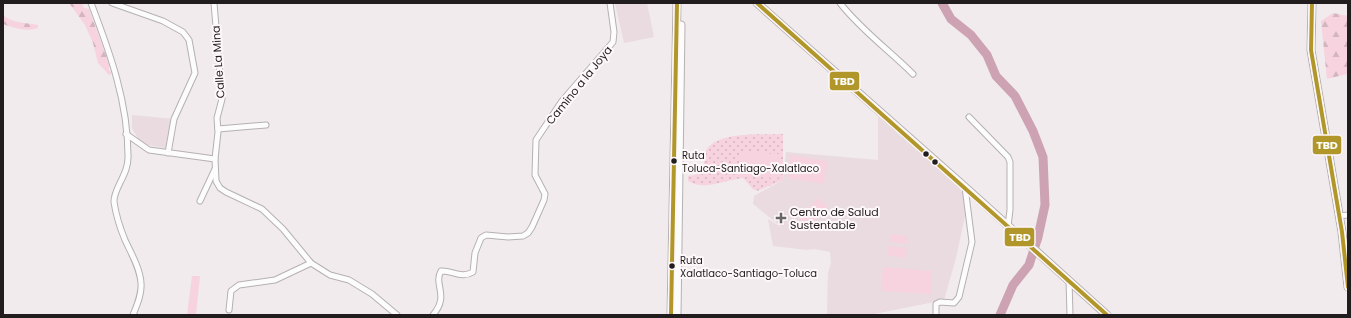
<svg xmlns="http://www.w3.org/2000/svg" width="1351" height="318" font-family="Poppins,sans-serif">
<defs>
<pattern id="forest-firs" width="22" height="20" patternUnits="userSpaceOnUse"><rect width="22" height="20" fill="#f6d3df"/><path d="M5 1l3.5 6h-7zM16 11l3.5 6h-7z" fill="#d3b5bf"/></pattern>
<pattern id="park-dots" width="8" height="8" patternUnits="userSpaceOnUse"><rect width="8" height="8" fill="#f6d3df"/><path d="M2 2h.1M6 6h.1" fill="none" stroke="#d3b5bf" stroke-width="1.8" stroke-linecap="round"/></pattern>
</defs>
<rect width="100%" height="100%" fill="#f1ebed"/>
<g fill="#e9dbe0">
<polygon points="615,3 647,3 654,37 624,43"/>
<polygon points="132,115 174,119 169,149 143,144 139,140 132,128"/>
<polygon points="878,117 959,187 968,202 956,258 944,300 869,315 827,315 828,273 831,263 830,252 814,249 807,250 773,246 768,219 784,229 753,204 754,196 783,180 786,152 878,160"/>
</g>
<g fill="url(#forest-firs)">
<polygon points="69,3 82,3 84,8 89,9 109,64 109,70 112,73 109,75 98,63 93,43 85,25"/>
<polygon points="1333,13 1348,16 1348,72 1347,74 1327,79 1321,21"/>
<path d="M3 15C11 23 28 23 38 25V28C28 32 13 28 3 24Z"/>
</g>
<path fill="url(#park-dots)" d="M783 134V180L757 191 753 189 743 178C725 180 704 191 688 181V176L695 175 698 169 704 166C704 162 704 157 705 153 713 130 763 135 783 134Z"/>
<g fill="#f6d3df">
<polygon points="740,152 779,154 778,178 740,176"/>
<polygon points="791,155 828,161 824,184 787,178"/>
<polygon points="818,198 827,206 808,227 799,218"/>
<polygon points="891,234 908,236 907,244 890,242"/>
<polygon points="888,246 907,248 906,258 887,255"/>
<polygon points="883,267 932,271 931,294 881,291"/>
<polygon points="192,276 200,276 196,315 187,315"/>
</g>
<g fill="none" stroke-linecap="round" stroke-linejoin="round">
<polyline stroke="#cda2b2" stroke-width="9" points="942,3 951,19 971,35 987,55 996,76 1015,96 1033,131 1043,157 1045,205 1038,237 1029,265 1013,285 1000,315"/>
<defs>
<g id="minor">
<path d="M91 3C110 53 128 102 128 156 129 174 113 189 114 202 116 215 120 228 125 240 131 253 140 268 141 283 142 294 137 305 133 315"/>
<polyline points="112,3 163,21 183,32 189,40 195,73 174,119 168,153"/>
<polyline points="214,3 222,99 217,118 218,132 215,159 216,181 220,188 226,192 262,209 283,229 311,263 330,275 349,280 372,294 397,315"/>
<path d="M840 3C861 30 889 50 913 74"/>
<polyline points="969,117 1008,157 1010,162 1010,210 1008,226"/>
<polyline points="218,129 266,125"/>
<polyline points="126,134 149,150 215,159"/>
<polyline points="200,201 215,169"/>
<polyline points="1339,216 1348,215"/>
<polyline points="1069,280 1070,315"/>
<polyline points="229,310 231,291 239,285 275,280 311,263"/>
<path d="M433 315C450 295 433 285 441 271 452 270 461 279 473 272L475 253 481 238 486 235 508 237 523 236 528 233 532 227 544 200 545 194 535 175 536 140 562 101 613 42 614 32 610 3"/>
<polyline points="936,315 936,304 940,302 954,303 959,297 972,242 965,187"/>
</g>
<g id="secondary">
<polyline points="757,3 964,186 1107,315"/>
<polyline points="1312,3 1311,50 1342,232 1348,287"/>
<polyline points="671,315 677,3"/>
<polyline points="677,315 681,25"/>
</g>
</defs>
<use href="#minor" stroke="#b5b1b2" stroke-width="7"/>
<use href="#secondary" stroke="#b5b1b2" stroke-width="9"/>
<use href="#minor" stroke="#fdfcfc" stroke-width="5"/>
<use href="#secondary" stroke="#fdfcfc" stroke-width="7"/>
<defs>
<g id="bus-1">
<polyline points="757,3 1107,315"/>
<polyline points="1312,3 1311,50 1342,232 1348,287"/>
<polyline points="671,315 677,3"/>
</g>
</defs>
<use href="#bus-1" stroke="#fef7f9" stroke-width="7"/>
<use href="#bus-1" stroke="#b19729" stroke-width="4"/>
</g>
<g fill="#211d1e" stroke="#fef7f9" stroke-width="1.5">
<circle cx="926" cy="154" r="3.5"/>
<circle cx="674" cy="161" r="3.5"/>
<circle cx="935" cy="162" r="3.5"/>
<circle cx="672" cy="266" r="3.5"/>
</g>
<path fill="#6a6566" stroke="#fef7f9" stroke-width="1.5" d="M779 212h4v4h4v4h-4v4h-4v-4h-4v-4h4z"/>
<g text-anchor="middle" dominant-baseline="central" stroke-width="4" stroke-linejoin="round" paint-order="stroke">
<g font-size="10" fill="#211d1e" stroke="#fef7f9" text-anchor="start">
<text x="682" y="155">Ruta<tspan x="682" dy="13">Toluca-Santiago-Xalatlaco</tspan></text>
<text x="680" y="260">Ruta<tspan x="680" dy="13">Xalatlaco-Santiago-Toluca</tspan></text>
</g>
<g font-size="11" fill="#211d1e" stroke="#fef7f9">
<text transform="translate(218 62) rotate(-94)">Calle La Mina</text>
<text transform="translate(579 85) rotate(-51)">Camino a la Joya</text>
</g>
<g font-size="11" fill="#211d1e" stroke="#fef7f9" text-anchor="start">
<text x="790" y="212">Centro de Salud<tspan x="790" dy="13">Sustentable</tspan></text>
</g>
</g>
<g stroke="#fef7f9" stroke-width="1.5">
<rect x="829" y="71" width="31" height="20" rx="4" fill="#b19729"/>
<rect x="1312" y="135" width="30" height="20" rx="4" fill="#b19729"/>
<rect x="1004" y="227" width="31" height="20" rx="4" fill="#b19729"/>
</g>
<g font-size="11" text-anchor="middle" font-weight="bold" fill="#fff">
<text x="844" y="85">TBD</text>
<text x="1327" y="149">TBD</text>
<text x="1020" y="241">TBD</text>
</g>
<rect width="1351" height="318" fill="none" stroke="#211d1e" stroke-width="8"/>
</svg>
